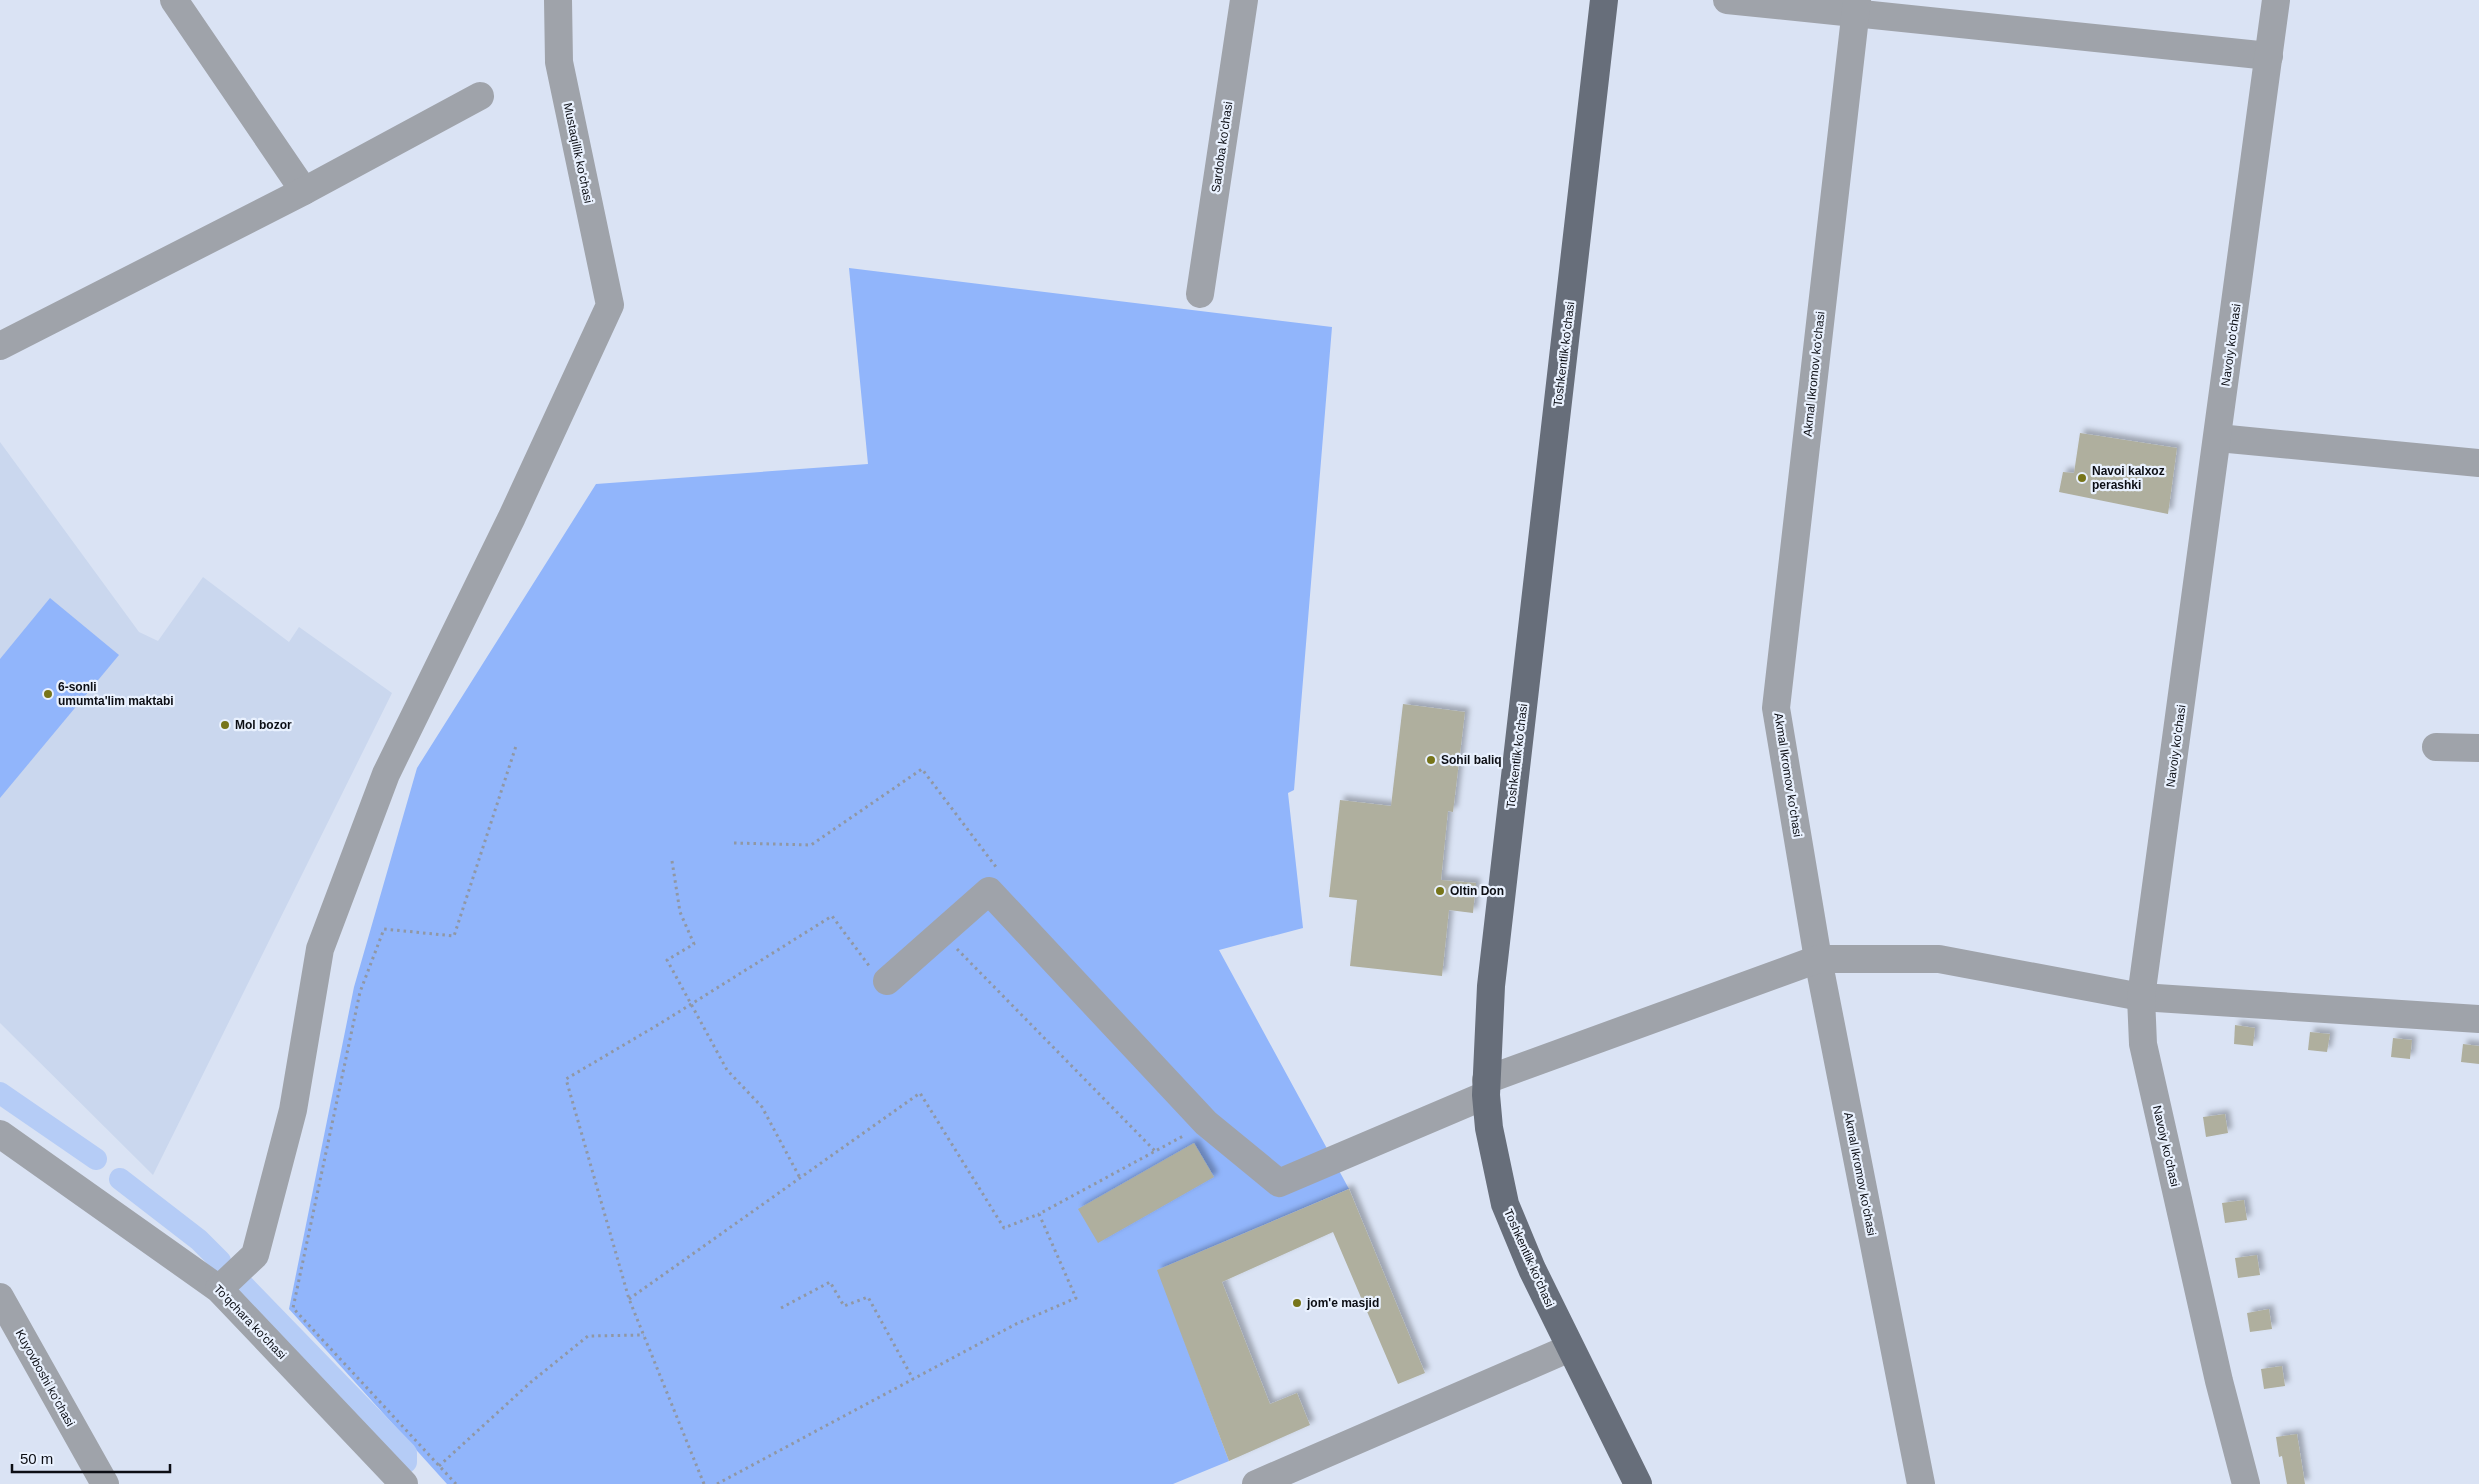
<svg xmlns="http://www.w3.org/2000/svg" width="2479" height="1484" font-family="Helvetica,sans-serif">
<defs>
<filter id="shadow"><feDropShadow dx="4.5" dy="-4.5" stdDeviation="2.5" flood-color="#0004"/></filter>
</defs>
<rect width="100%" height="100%" fill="#dae3f4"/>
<polygon fill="#cad7ee" points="0,442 139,632 158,641 203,577 289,642 299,627 392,693 153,1175 0,1023"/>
<g fill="#91b5fb">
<polygon points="849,268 1332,327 1294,790 1288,793 1303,928 1219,950 1349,1189 1158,1270 1229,1461 1173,1484 447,1484 289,1309 354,987 417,768 596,484 868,464"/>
<polygon points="50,598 119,655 0,798 0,659"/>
</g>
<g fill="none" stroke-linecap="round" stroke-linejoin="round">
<g stroke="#b5ccf6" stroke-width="22">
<polyline points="0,1093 96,1159"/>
<polyline points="120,1179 199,1240 220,1261"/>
<polyline points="244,1286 406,1453 406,1462"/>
</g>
</g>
<g fill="#afaf9e" filter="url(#shadow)">
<polygon points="2080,433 2177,448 2168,514 2059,492 2063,472 2074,473"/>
<polygon points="1403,704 1465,712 1453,812 1448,811 1441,880 1476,883 1473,913 1449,910 1442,976 1350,966 1357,900 1329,897 1340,800 1391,806"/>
<polygon points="2235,1025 2255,1028 2253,1046 2234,1044"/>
<polygon points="2310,1032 2330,1034 2327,1052 2308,1050"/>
<polygon points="2393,1038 2412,1040 2410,1059 2391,1057"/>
<polygon points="2463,1044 2479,1046 2479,1064 2461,1062"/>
<polygon points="2225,1114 2228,1133 2206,1137 2203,1117"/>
<polygon points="1194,1143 1214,1177 1098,1243 1078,1209"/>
<polygon points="1349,1189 1425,1373 1398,1384 1333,1232 1222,1282 1270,1404 1297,1393 1310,1425 1229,1461 1157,1270"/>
<polygon points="2244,1200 2247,1220 2225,1223 2222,1203"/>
<polygon points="2257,1255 2260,1275 2238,1278 2235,1258"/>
<polygon points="2269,1309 2272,1329 2250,1332 2247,1313"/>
<polygon points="2282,1366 2285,1386 2264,1389 2261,1369"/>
<polygon points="2297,1434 2305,1484 2287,1484 2282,1456 2279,1457 2276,1437"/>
</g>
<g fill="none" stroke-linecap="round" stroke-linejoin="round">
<g stroke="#9097a4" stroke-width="3" stroke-dasharray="2.5 4" stroke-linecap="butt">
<polyline points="734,843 811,845 922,769 996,867"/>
<polyline points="672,861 680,912 694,944 667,960 727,1070 762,1107 800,1178"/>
<polyline points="957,949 1155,1151"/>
<polyline points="629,1299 920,1093 1004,1228 1039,1214"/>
<polyline points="781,1308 830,1282 844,1306 868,1297 913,1379"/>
<polyline points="439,1466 531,1382 588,1336 644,1335"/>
<polyline points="456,1484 293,1308 360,992 384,929 454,936 516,746"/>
<polyline points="704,1484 629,1299 566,1079 661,1023 832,916 870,967"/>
<polyline points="717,1484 1016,1324 1076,1298 1039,1214 1185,1135"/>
</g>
<g stroke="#9fa3aa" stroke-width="28">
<polyline points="174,0 304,191"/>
<polyline points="1727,0 2269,56"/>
<polyline points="1857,0 1776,708 1818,959 1921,1484"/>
<polyline points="1200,294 1244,0"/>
<polyline points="0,346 304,191 480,96"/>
<polyline points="2218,438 2479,463"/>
<polyline points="2436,747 2479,748"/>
<polyline points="887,981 989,891 1206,1123 1279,1183 1486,1095"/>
<polyline points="1486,1080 1818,959 1939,959 2141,997 2479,1019"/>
<polyline points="0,1134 219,1289 404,1484"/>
<polyline points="219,1289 255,1255 293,1110 320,949 386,774 512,517 610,305 559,62 558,0"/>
<polyline points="0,1297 105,1484"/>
<polyline points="1256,1484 1570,1348"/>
<polyline points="2246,1484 2219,1381 2143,1044 2141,997 2276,0"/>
</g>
<polyline stroke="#676e7a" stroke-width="28" points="1604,0 1491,986 1486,1095 1489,1128 1505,1204 1532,1269 1638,1484"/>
</g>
<g fill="#77751a" stroke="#e9f1fe" stroke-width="2">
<circle cx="2082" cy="478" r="5"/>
<circle cx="48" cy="694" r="5"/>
<circle cx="225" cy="725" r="5"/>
<circle cx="1431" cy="760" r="5"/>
<circle cx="1440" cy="891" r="5"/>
<circle cx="1297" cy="1303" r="5"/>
</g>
<g text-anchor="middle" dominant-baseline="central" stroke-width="4.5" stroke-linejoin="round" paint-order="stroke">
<g font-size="12" fill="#0c0e14" stroke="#e9f1fe">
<text transform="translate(1222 147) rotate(-82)">Sardoba ko'chasi</text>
<text transform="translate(578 153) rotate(78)">Mustaqillik ko'chasi</text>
<text transform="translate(2231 345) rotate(-82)">Navoiy ko'chasi</text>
<text transform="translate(1564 354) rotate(-83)">Toshkentlik ko'chasi</text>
<text transform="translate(1814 374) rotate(-84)">Akmal Ikromov ko'chasi</text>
<text transform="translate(2176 746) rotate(-82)">Navoiy ko'chasi</text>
<text transform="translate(1517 756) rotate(-83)">Toshkentlik ko'chasi</text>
<text transform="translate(1788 775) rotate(81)">Akmal Ikromov ko'chasi</text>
<text transform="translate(2166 1146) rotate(77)">Navoiy ko'chasi</text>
<text transform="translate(1860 1174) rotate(79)">Akmal Ikromov ko'chasi</text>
<text transform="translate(1529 1258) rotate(66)">Toshkentlik ko'chasi</text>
<text transform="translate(250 1322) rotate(46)">To'qchara ko'chasi</text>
<text transform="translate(45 1378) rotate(61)">Kuyovboshi ko'chasi</text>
</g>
<g font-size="12" font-weight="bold" fill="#0c0e14" stroke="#e9f1fe" text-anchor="start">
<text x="2092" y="471">Navoi kalxoz<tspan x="2092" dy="14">perashki</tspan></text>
<text x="58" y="687">6-sonli<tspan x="58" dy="14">umumta'lim maktabi</tspan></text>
<text x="235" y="725">Mol bozor</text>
<text x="1441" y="760">Sohil baliq</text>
<text x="1450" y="891">Oltin Don</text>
<text x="1307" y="1303">jom'e masjid</text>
</g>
</g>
<path d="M12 1464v8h158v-8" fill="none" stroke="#0c0e14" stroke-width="2.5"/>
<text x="20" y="1464" font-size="15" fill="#0c0e14" stroke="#e9f1fe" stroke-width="4" paint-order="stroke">50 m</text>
</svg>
